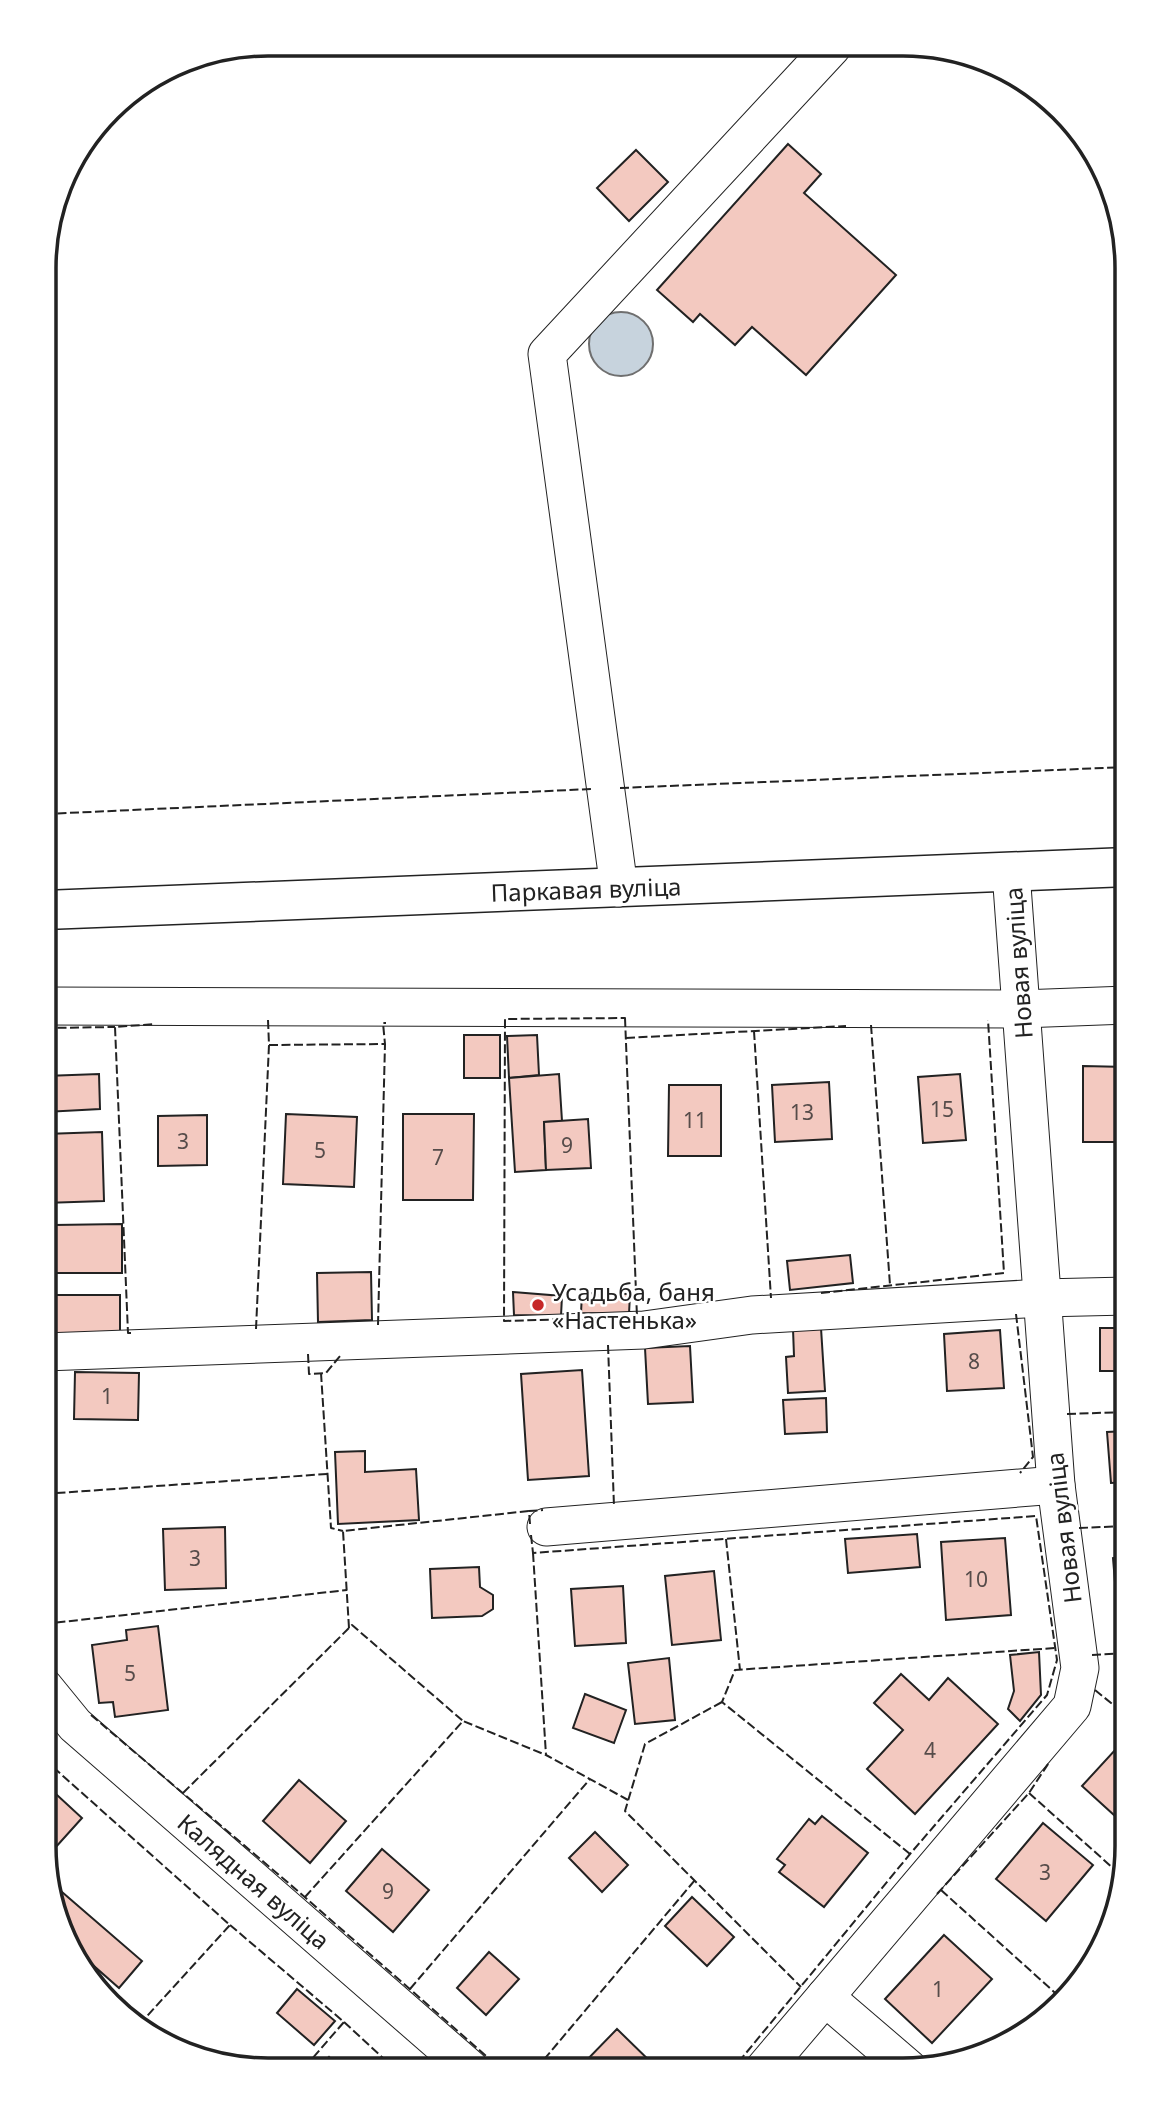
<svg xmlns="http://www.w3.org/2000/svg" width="1171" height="2114" font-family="'Noto Sans',sans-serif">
<rect width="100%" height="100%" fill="#fff"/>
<circle fill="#c7d3dd" stroke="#6f6f6f" stroke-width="2" cx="621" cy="344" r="32"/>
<g fill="#f3c9c0" stroke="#222" stroke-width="2">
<polygon points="788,144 821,174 804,193 896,275 806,375 752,327 735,345 700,314 693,322 657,290"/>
<polygon points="636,150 668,182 629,221 597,188"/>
<rect x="464" y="1035" width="36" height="43"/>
<polygon points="537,1035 539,1075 509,1078 507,1036"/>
<polygon points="1083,1066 1127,1067 1127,1142 1083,1142"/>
<polygon points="99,1074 100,1109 45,1112 45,1076"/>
<polygon points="559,1074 562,1121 544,1122 546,1170 515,1172 509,1078"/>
<polygon points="960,1074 966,1140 923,1143 918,1077"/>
<polygon points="829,1082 832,1139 775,1142 772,1085"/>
<polygon points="669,1085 721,1085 721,1156 668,1156"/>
<polygon points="286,1114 357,1117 354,1187 283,1184"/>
<polygon points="403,1114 474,1114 473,1200 403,1200"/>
<polygon points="207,1115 207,1165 158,1166 158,1116"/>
<polygon points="588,1119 591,1168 546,1170 544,1122"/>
<polygon points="102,1132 104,1201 44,1203 45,1134"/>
<polygon points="122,1224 122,1273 55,1273 54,1225"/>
<polygon points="850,1255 853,1283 790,1290 787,1261"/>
<polygon points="371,1272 372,1320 318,1322 317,1273"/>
<polygon points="513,1292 562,1296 561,1316 514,1315"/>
<polygon points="582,1293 630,1294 629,1314 581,1313"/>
<polygon points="44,1295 120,1295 120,1338 44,1339"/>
<polygon points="821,1328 825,1391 788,1393 786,1357 794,1356 793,1329"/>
<rect x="1100" y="1328" width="27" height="43"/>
<polygon points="1000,1330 1004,1388 947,1391 944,1334"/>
<polygon points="690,1346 693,1402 648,1404 645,1348"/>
<polygon points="582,1370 589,1476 528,1480 521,1374"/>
<polygon points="75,1372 139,1373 138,1420 74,1419"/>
<polygon points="826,1398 827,1432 785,1434 783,1400"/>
<polygon points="1127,1431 1127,1482 1111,1483 1107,1432"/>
<polygon points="365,1451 365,1472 416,1469 419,1520 338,1524 335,1452"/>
<polygon points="225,1527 226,1588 165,1590 163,1529"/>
<polygon points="917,1534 920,1567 848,1573 845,1539"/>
<polygon points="1005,1538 1011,1615 946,1620 941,1542"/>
<polygon points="1127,1556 1127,1605 1117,1606 1113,1558"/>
<polygon points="479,1567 480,1587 493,1595 493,1609 482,1616 432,1618 430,1569"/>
<polygon points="714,1571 721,1640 672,1645 665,1576"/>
<polygon points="623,1586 626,1643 575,1646 571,1589"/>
<polygon points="158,1626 168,1710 115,1717 113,1702 99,1703 92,1645 127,1640 126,1630"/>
<polygon points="1039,1652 1041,1695 1020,1721 1008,1709 1014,1691 1010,1655"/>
<polygon points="669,1658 675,1720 635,1724 628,1663"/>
<polygon points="901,1674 929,1700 948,1678 998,1724 915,1814 867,1769 903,1730 874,1703"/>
<polygon points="585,1694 626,1710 614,1743 573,1728"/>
<polygon points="1127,1737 1127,1823 1125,1825 1082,1786"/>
<polygon points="299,1780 346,1821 310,1863 263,1821"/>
<polygon points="44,1783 82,1818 46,1858 44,1846"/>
<polygon points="822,1816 868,1853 824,1907 779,1872 785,1865 777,1859 809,1819 815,1824"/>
<polygon points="1043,1823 1093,1865 1046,1921 996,1879"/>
<polygon points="595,1832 628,1865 602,1892 569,1858"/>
<polygon points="382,1849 429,1890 393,1932 346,1891"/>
<polygon points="62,1892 142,1961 119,1988 69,1944 56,1919 53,1902"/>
<polygon points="692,1897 734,1937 707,1966 665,1926"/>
<polygon points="944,1935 992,1979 932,2043 885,1999"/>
<polygon points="489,1952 519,1979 486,2015 457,1988"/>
<polygon points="297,1989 335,2021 314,2045 277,2013"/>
<polygon points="617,2029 659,2070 582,2069 580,2067"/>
<polygon points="329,2057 341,2069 317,2069"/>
</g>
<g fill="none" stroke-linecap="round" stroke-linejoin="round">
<defs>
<g id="minor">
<polyline points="619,888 547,354 832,47"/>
<polyline points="45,1006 1021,1009 1127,1005"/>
<polyline points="44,1352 644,1330 752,1315 1042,1298 1127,1296"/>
<polyline points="546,1527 1056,1485"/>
<polyline points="44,1687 75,1725 470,2069"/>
<polyline points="825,1997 909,2069"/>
<polyline points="763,2070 1072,1706 1080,1668 1056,1485 1011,872"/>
</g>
<polyline id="major" points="45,910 1127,867"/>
</defs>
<use href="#minor" stroke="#222" stroke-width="39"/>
<use href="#major" stroke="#222" stroke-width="41"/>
<use href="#minor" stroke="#fff" stroke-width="37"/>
<use href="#major" stroke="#fff" stroke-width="38"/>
<g stroke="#222" stroke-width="2" stroke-dasharray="9 3.5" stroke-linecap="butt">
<polyline points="620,788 1127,767"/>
<polyline points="45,814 592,789"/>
<polygon points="625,1018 637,1317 504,1321 505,1019"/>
<polyline points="268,1020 269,1045 385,1044 383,1023 386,1023"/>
<polyline points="871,1025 890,1285"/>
<polyline points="45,1028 115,1027"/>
<polyline points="754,1031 771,1298"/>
<polyline points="626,1038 846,1026"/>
<polyline points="821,1293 1004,1273 988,1020"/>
<polyline points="1016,1314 1033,1457 1020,1473"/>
<polyline points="378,1325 385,1044"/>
<polyline points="256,1329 269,1045"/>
<polyline points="131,1333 128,1333 115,1027 155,1024"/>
<polyline points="608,1345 614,1506"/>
<polyline points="308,1354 309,1374 326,1373 340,1356"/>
<polyline points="321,1373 331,1528 343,1531"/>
<polyline points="1067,1414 1127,1412"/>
<polyline points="44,1494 327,1474"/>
<polyline points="530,1524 529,1511 543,1510"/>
<polyline points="1079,1528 1127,1526"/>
<polyline points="531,1535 533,1553 1036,1516 1057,1660 1047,1695 910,1854 732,2070"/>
<polyline points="726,1539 740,1670"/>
<polyline points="533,1553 546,1755 628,1800"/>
<polyline points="44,1624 347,1590"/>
<polyline points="349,1628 343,1531 529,1511"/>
<polyline points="1092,1655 1127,1653"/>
<polyline points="44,1661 52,1675"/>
<polyline points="1095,1690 1127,1716"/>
<polyline points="722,1702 645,1744 625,1811 801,1987"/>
<polyline points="91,1715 299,1892 501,2069"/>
<polyline points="44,1759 230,1925 138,2026"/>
<polyline points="183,1793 352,1625 463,1721"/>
<polyline points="1029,1793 1123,1877"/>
<polyline points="910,1854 722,1702 735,1670 1055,1648"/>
<polyline points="941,1890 1063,2000"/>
<polyline points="937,1894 1029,1793 1050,1761"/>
<polyline points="305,1897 463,1721 546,1755"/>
<polyline points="230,1925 344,2022 304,2068"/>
<polyline points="410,1989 590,1779"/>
<polyline points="344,2022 395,2069"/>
<polyline points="536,2069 695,1880"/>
</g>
</g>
<circle fill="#c62828" stroke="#fff" stroke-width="2.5" cx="538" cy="1305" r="7"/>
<g text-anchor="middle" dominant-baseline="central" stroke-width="5" stroke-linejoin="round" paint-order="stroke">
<g font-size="21" fill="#564c4a">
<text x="942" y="1109">15</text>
<text x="802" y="1112">13</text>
<text x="695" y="1120">11</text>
<text x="183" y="1141">3</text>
<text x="567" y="1145">9</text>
<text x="320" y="1150">5</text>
<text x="438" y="1157">7</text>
<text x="974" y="1361">8</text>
<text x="107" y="1396">1</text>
<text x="195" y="1558">3</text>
<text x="976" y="1579">10</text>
<text x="130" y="1673">5</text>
<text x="930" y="1750">4</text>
<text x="1045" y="1872">3</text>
<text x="388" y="1891">9</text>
<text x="938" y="1989">1</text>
</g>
<g font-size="24" fill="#222" stroke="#fff">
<text transform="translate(586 889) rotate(-2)">Паркавая вуліца</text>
<text transform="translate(1018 963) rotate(-94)">Новая вуліца</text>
<text transform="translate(1063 1528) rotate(-97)">Новая вуліца</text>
<text transform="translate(254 1881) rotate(41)">Калядная вуліца</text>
</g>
<g font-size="24" fill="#222" stroke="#fff" text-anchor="start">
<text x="552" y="1291">Усадьба, баня<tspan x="552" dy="28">«Настенька»</tspan></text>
</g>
</g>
<path d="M0 0H1171V2114H0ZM268 56H903A212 212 0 0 1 1115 268V1846A212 212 0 0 1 903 2058H268A212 212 0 0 1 56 1846V268A212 212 0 0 1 268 56Z" fill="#fff" fill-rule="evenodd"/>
<path fill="none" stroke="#222" stroke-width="3.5" d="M268 56H903A212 212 0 0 1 1115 268V1846A212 212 0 0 1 903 2058H268A212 212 0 0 1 56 1846V268A212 212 0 0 1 268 56Z"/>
</svg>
